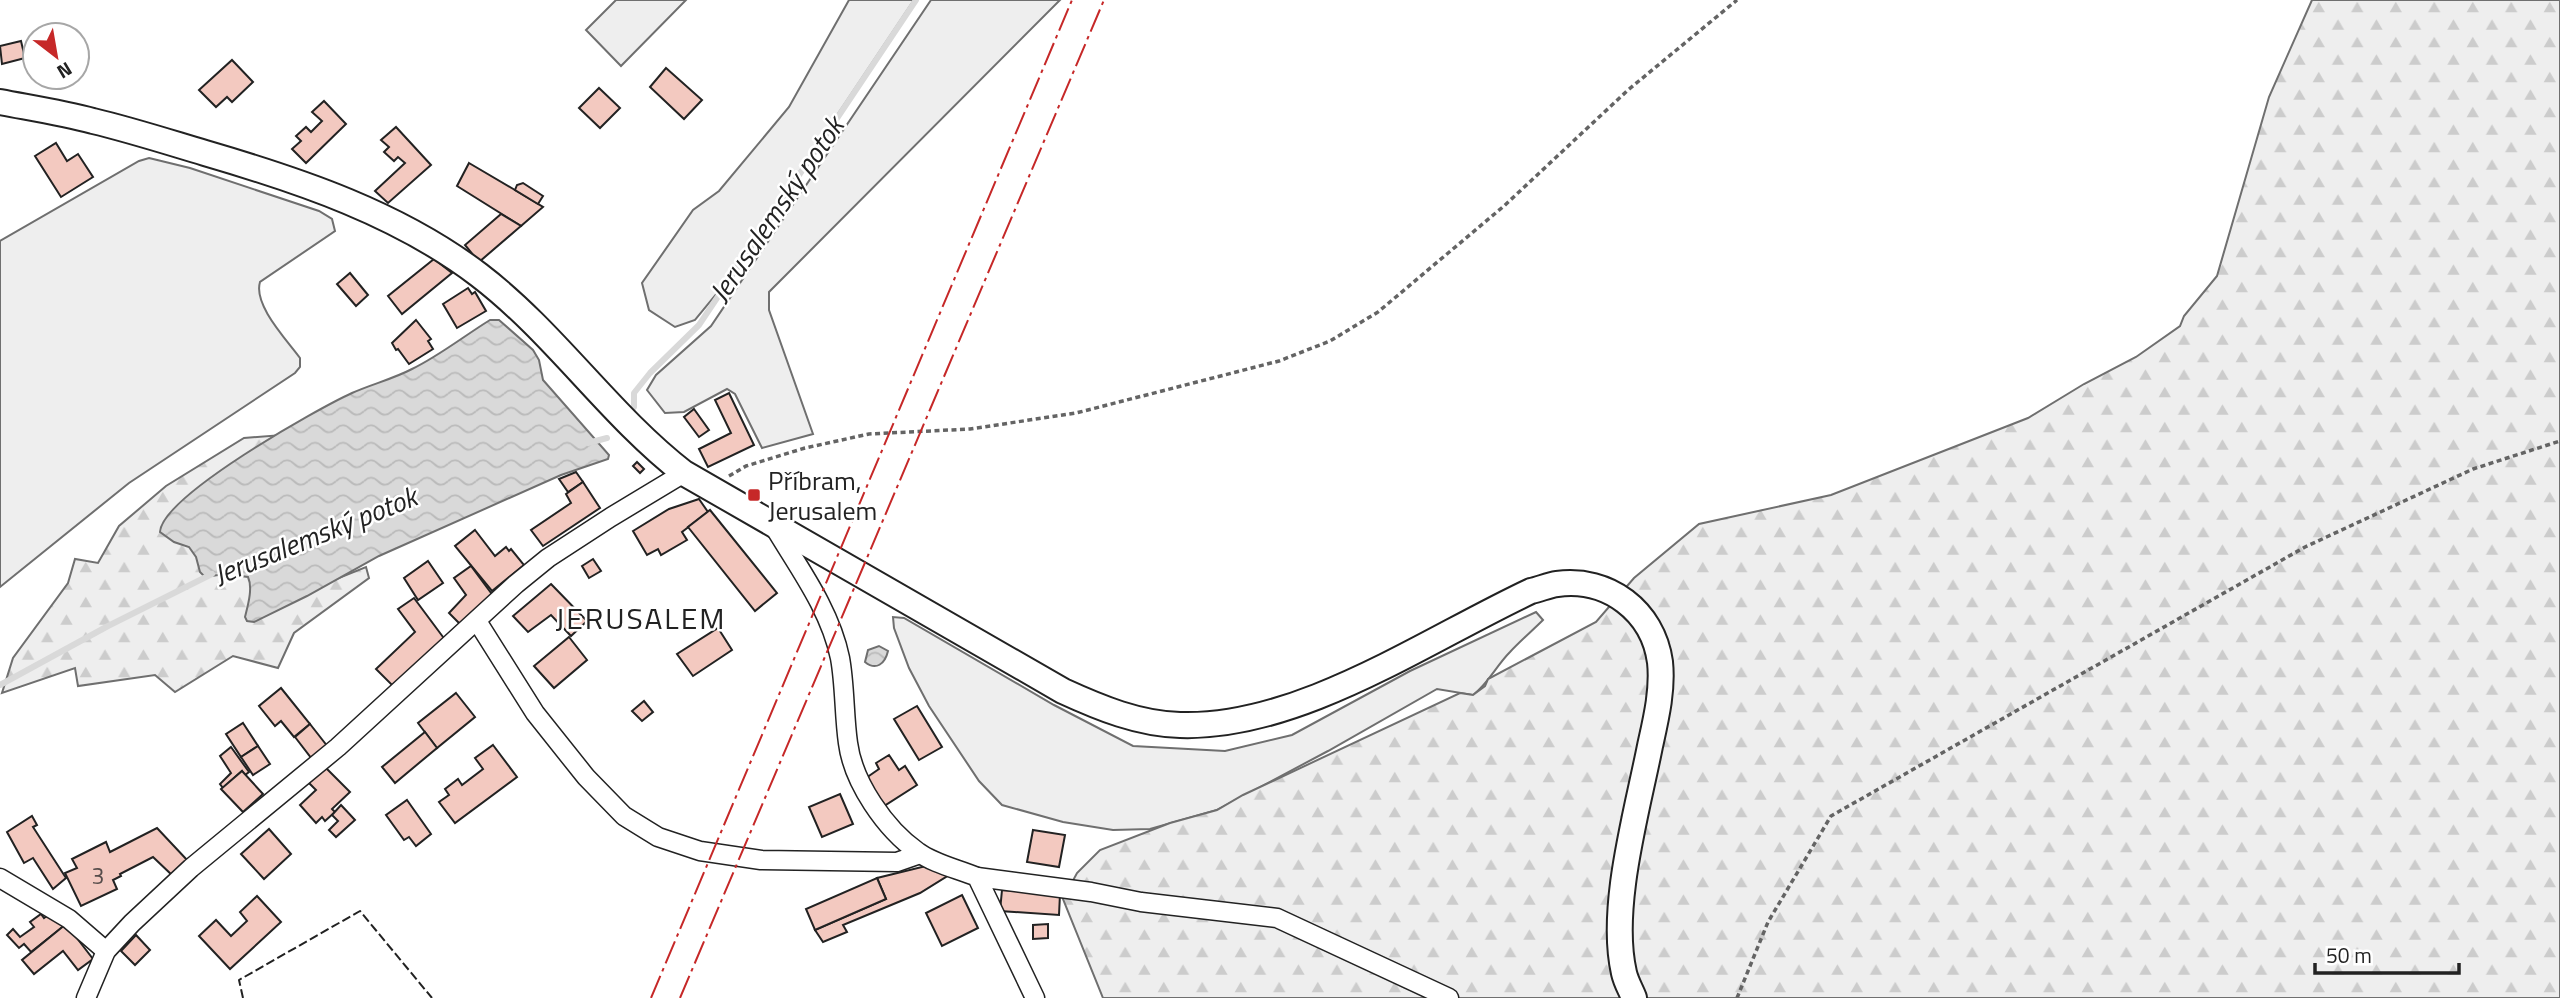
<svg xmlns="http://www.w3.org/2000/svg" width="2560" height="998" font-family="'Titillium Web',sans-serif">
<defs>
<pattern id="forest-firs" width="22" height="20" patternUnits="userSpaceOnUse" patternTransform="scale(1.75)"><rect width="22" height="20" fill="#eee"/><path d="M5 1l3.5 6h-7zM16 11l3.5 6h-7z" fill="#ccc"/></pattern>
<pattern id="water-waves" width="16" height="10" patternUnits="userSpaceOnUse" patternTransform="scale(1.75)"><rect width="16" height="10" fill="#d9d9d9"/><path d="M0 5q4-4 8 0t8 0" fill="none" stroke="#bababa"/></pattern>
</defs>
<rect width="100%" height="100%" fill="#fff"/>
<g fill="#eee" stroke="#6f6f6f" stroke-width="2">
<polygon points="616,0 686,0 621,66 586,30"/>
<polygon points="849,0 914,0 723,286 695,320 675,327 649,310 642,283 693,210 719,191 789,107"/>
<polygon points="931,0 1060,0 769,292 769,310 813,434 762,448 735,394 727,389 684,412 665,413 647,390 656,375 711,326"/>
<path d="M149 158 190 168 319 211 332 219 335 231 260 282C253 305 287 340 300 358V367L295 373 129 483 0 587V241L139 161Z"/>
<path d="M1536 612 1543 620C1532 631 1520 641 1510 652 1496 666 1488 684 1473 695L1437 689 1328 751 1217 810 1150 829 1113 830 1063 822 1002 805 979 781 929 706 909 668 894 628 893 617 904 618 1054 705 1133 746 1225 751 1292 735 1410 671Z"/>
</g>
<g fill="url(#forest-firs)" stroke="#6f6f6f" stroke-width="2">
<polygon points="2312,0 2560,0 2560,998 1103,998 1063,899 1077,873 1100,850 1170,823 1217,810 1243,795 1460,693 1473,695 1485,686 1488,679 1596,622 1634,578 1699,524 1831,495 2028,418 2084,384 2136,357 2180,326 2184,316 2217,276 2269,97"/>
<polygon points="282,435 289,598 366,567 369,578 294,633 278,668 233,656 175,692 155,675 78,686 75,668 2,693 13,658 68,583 75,559 98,563 119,526 166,486 244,438"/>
</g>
<g fill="url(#water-waves)" stroke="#6f6f6f" stroke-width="2">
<path d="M490 320H499L533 350 539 360 543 380 609 455 608 459 561 475 379 556 307 596 254 622 247 621 245 617C248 605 253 588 248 577L225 574 205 577 200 572 196 557 189 547 174 542 160 532C162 496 317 409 352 393 372 384 393 379 412 369 439 356 464 336 490 320Z"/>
<path d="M879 646 888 651C885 664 876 671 865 662L868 650Z"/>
</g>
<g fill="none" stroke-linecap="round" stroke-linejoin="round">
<g stroke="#d9d9d9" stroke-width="6">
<polyline points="631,411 634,407 634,393 650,373 699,325 916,0"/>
<polyline points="588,443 607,438"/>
<polyline points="0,685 108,626 212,574"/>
</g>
</g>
<g fill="#f3c9c0" stroke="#222" stroke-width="2">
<polygon points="21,41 25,58 2,64 0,46"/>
<polygon points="232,60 253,82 232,102 227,97 216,107 199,90"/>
<polygon points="666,68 702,100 684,119 650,87"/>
<polygon points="599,88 620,108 600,128 579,108"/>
<polygon points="324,101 346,124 306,163 292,149 301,141 296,136 306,127 311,132 322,121 312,112"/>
<polygon points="396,127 431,165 388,203 375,191 405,163 398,157 394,161 384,152 389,147 381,140"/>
<polygon points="56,143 67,161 78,154 93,177 61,197 35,156"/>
<polygon points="469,163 515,190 543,207 521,226 457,186"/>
<polygon points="523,183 543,196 538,204 515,190 517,185"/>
<polygon points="501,214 521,226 479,262 465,245"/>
<polygon points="434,259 452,273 402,314 388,296"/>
<polygon points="350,273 368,295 356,306 337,284"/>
<polygon points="468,288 472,294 475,292 486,311 457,328 443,304"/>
<polygon points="416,320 431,339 428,341 433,349 409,364 398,349 396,350 392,343"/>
<polygon points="729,393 754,445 708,467 699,449 731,433 715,400"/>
<polygon points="694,409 709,430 699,437 684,417"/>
<polygon points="637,462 644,469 640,473 633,466"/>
<polygon points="576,472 583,482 568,492 559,479"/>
<polygon points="583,482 600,508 543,546 531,530 571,503 566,494"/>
<polygon points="699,499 708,512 682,532 687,540 661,555 658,549 647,555 633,531 669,509"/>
<polygon points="710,510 777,593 755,611 688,527"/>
<polygon points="475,530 495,556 506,547 509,551 511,549 524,565 492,591 455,546"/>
<polygon points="593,559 601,571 589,578 582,566"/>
<polygon points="428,561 443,583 418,600 404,578"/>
<polygon points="471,566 494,597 462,626 449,613 466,595 454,578"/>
<polygon points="551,584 587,621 571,636 551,615 528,632 513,616"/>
<polygon points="414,598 446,641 393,686 376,669 415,632 398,609"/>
<polygon points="718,628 732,650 693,676 677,654"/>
<polygon points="569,637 587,660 554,688 534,666"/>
<polygon points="281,688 310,724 294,737 281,721 275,726 259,706"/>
<polygon points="456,693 475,717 437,748 418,723"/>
<polygon points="644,701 653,712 642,721 632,711"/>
<polygon points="917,706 942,747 919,760 894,719"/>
<polygon points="243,723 258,746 241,757 226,734"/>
<polygon points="310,724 328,747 312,759 295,737"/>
<polygon points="425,732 437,748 395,783 382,767"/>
<polygon points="493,745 517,777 455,823 439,802 449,795 445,789 458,779 462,785 483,769 475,758"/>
<polygon points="258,746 270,764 253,775 241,757"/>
<polygon points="231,747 249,772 245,775 242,771 223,788 220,784 231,773 220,756"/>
<polygon points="889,755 899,770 905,766 917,785 884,806 866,778 879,769 876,763"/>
<polygon points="324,766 350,792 332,809 335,812 325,821 322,817 316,823 300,805 316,790 306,780"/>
<polygon points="242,771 263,794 243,812 221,789"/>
<polygon points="840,794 853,824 822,837 809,807"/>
<polygon points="407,800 431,834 416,846 409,837 404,840 386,815"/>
<polygon points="341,805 355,820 336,837 329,830 338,821 332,815"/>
<polygon points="32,816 37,825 33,827 66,878 53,889 33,858 24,863 7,832"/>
<polygon points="157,828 188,861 173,876 153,857 120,874 121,876 113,880 117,889 81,906 65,873 77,868 72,859 106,842 110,852"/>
<polygon points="269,829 291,854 264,879 241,854"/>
<polygon points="1033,830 1065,835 1059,867 1027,862"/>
<polygon points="930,865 949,875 920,893 843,925 847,932 823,942 815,930 886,899 877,878"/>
<polygon points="877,878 886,899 815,930 806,909"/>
<polygon points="1002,890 1060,894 1059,915 1000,911"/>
<polygon points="962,895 978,928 942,946 926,913"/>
<polygon points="257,896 281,922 230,969 199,936 216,920 231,936 247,921 240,912"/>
<polygon points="52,912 64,926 31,952 24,944 19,948 7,935 13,929 20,937 34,927 30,922 41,914 44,918"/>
<polygon points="66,924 93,959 78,970 63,951 34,974 22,960"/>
<polygon points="1048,924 1048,938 1033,939 1033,925"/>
<polygon points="136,935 150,950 135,965 121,951"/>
</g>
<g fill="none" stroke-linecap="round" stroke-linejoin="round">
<defs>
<g id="street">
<path d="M773 525C798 567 830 609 840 658 845 685 844 715 848 743 853 782 885 829 918 852 934 864 958 869 977 877L1035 998"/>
<polyline points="477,621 535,713 586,777 624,816 658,837 700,851 761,860 897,862 920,854"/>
<polyline points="977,877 1091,892 1141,902 1277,918 1449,998"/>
<polyline points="0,878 69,919 106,951"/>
<polyline points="86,998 106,951 132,923 191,868 338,747 516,584 548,558 611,517 684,473"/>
</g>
<path id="secondary" d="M0 102C31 108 63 113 93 121 131 130 168 142 205 153 301 181 399 214 479 275 555 333 609 415 684 473L1063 691C1100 708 1139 724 1180 725 1299 729 1426 640 1531 591 1540 589 1549 585 1557 584 1608 577 1653 611 1660 662 1663 690 1656 719 1650 746 1637 812 1609 908 1624 973 1626 982 1631 990 1634 998"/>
</defs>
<use href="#street" stroke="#222" stroke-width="21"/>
<use href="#secondary" stroke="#222" stroke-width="28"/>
<g stroke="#646464" stroke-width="3.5" stroke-dasharray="5 3.5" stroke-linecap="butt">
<polyline points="729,476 746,466 805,448 869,434 970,429 1076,413 1279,361 1330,341 1378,312 1504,206 1628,90 1737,0"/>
<polyline points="1737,998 1768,922 1831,816 2305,547 2473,469 2560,441"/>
</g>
<use href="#street" stroke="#fff" stroke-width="18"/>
<use href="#secondary" stroke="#fff" stroke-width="24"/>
<polyline stroke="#222" stroke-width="2" stroke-dasharray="9 3.5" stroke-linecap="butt" points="243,998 239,980 360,911 432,998"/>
<g stroke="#c62828" stroke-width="2" stroke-dasharray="24 5 3.5 5" stroke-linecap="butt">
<polyline points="651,998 1072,0"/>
<polyline points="680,998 1104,0"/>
</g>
</g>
<rect fill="#c62828" stroke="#fff" stroke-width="2.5" x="747" y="488" width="14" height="14" rx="3.5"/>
<g text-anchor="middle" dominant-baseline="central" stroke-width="5" stroke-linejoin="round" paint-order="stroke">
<g font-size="23" fill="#564c4a">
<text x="98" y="875">3</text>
</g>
<g font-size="26" fill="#222" stroke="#fff" text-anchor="start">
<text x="768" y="480">Příbram,<tspan x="768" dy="30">Jerusalem</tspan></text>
</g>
<g font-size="28" font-style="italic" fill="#222" stroke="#fff">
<text transform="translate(776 209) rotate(-56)">Jerusalemský potok</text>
<text transform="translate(315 535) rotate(-22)">Jerusalemský potok</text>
</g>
<g font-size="30" letter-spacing="2" fill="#222" stroke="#fff">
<text x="641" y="618">JERUSALEM</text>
</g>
</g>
<g transform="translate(56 56) rotate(149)"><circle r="33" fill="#ffffff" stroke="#a7a7a7" stroke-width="2"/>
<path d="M0-5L12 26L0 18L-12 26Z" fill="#c62828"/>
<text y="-10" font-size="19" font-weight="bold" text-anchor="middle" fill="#222222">N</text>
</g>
<path d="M2315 963v10h144v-10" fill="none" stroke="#222222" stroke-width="3.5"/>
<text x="2326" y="963" font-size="21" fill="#222222" stroke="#ffffff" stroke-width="5" paint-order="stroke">50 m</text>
</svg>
